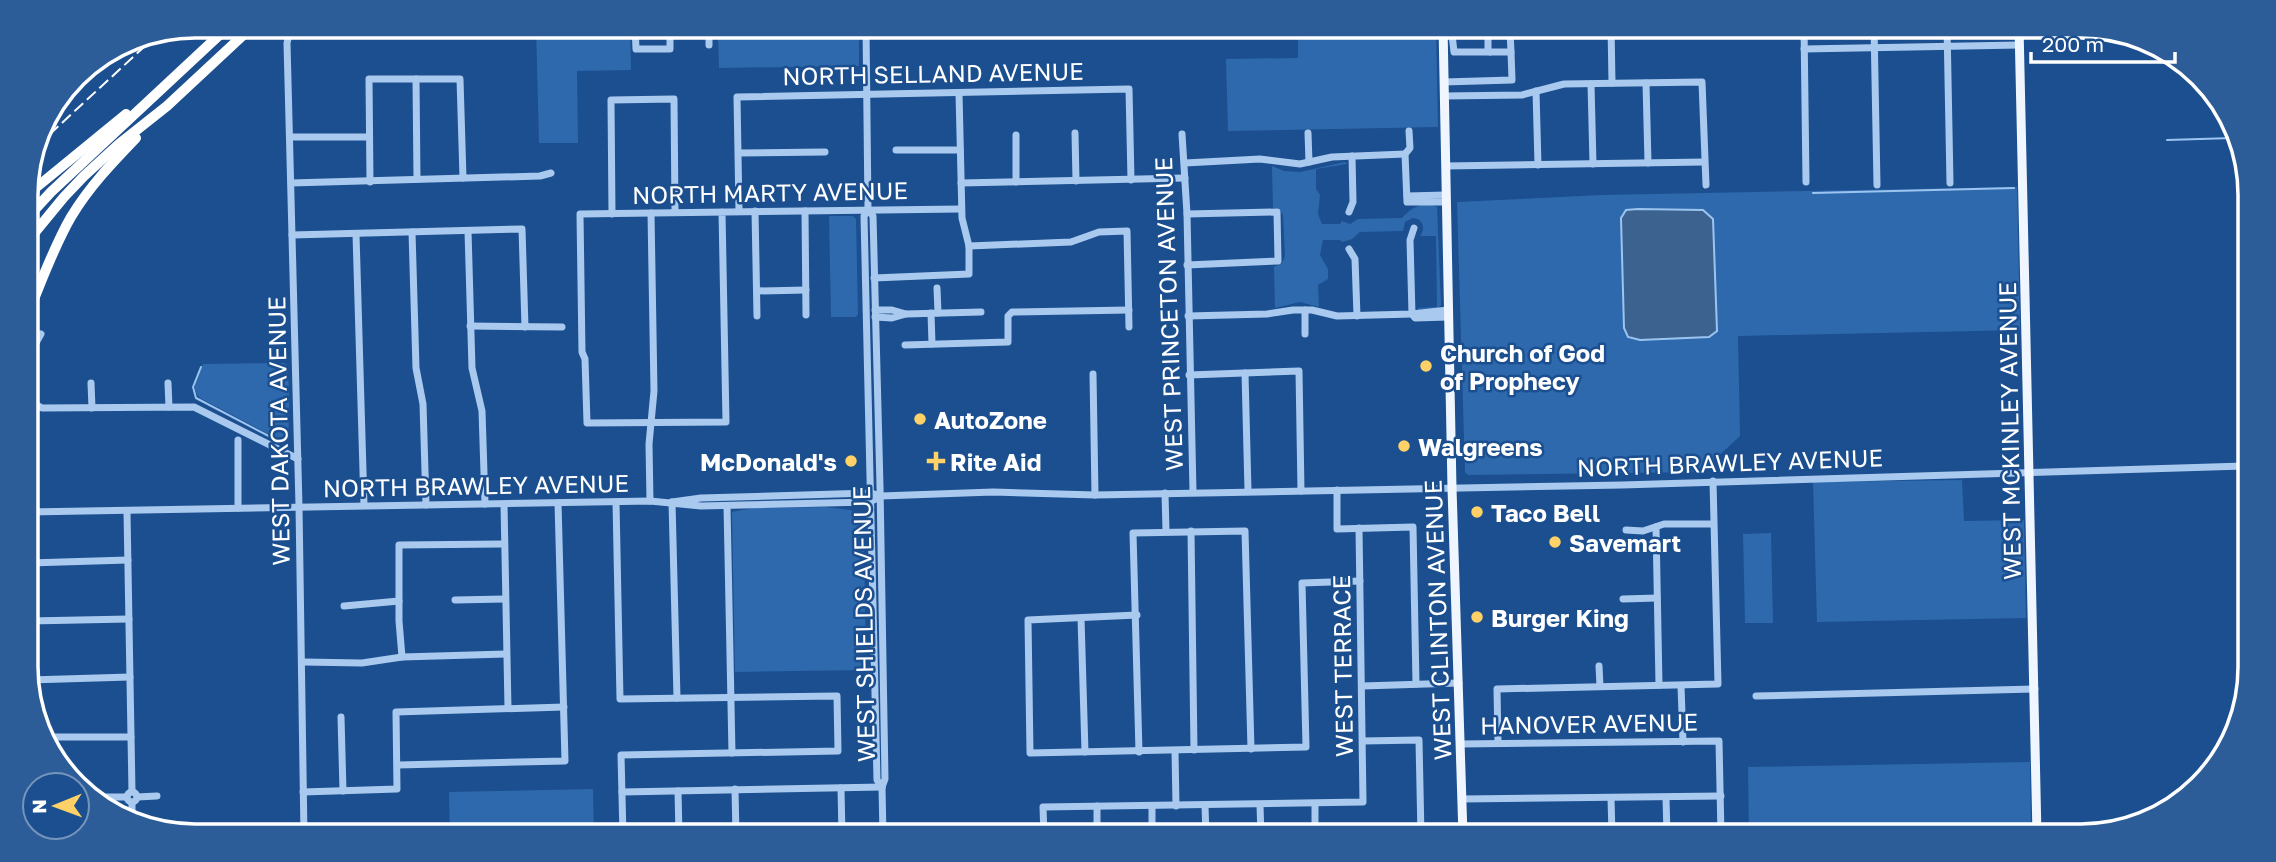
<svg xmlns="http://www.w3.org/2000/svg" width="2276" height="862" font-family="'Golos Text',sans-serif">
<rect width="100%" height="100%" fill="#1b4f8f"/>
<g fill="#2e69ad">
<polygon points="536,26 630,26 631,70 577,71 578,143 539,143"/>
<polygon points="1298,26 1368,36 1392,26 1436,26 1438,127 1228,131 1226,59 1298,58"/>
<polygon points="859,34 859,66 719,68 718,36"/>
<path d="M1345 162 1347 164 1316 169V189L1320 195 1318 214 1322 224H1340L1342 221 1350 224 1358 219 1402 218C1411 208 1424 200 1437 207L1441 305 1438 309 1418 310V308L1437 307 1436 236H1420C1426 228 1423 219 1413 218L1405 222 1403 231 1360 232 1352 239 1342 242 1340 240H1323L1320 255 1328 269V279L1318 285 1319 307 1300 302 1275 308 1274 267 1282 263 1285 256 1283 215 1279 209 1273 208 1272 166 1284 171 1300 172Z"/>
<polygon points="2017,187 2020,330 1738,336 1740,436 1701,472 1468,475 1465,472 1457,202 1602,195"/>
<polygon points="829,216 853,216 856,219 858,314 856,317 831,317"/>
<path d="M284 363 287 365C290 391 290 418 287 444L200 398C189 387 198 376 203 364Z"/>
<polygon points="1962,480 1964,521 2024,520 2026,618 1817,622 1813,482"/>
<polygon points="826,507 850,510 860,516 864,544 866,670 735,672 732,512 753,508"/>
<polygon points="1771,533 1773,623 1745,623 1743,534"/>
<polygon points="2030,762 2031,835 1749,835 1748,767"/>
<polygon points="593,789 594,836 450,836 449,792"/>
</g>
<polygon fill="#3c6290" stroke="#9cc4f0" stroke-width="2" points="1638,209 1703,210 1713,219 1717,331 1709,337 1640,340 1628,337 1624,328 1621,218 1626,210"/>
<g fill="none" stroke-linecap="round" stroke-linejoin="round">
<g stroke="#9cc4f0" stroke-width="2">
<polyline points="2167,140 2233,138"/>
<polyline points="1813,193 2014,188"/>
<polyline points="201,367 193,387 196,398 284,444"/>
</g>
<g stroke="#a9c9ee" stroke-width="7">
<polyline points="291,26 287,43 299,506 304,836"/>
<polyline points="635,26 636,49 670,49 670,26"/>
<polyline points="709,26 709,45"/>
<polyline points="866,26 868,210 864,216 877,780 882,787"/>
<polyline points="1451,26 1454,52 1490,52"/>
<polyline points="1488,26 1488,50 1490,52 1511,52 1510,31"/>
<polyline points="1611,26 1612,83"/>
<polyline points="1804,26 1806,182"/>
<polyline points="1874,26 1877,185"/>
<polyline points="1947,26 1950,183"/>
<polyline points="1804,49 2019,45"/>
<polyline points="416,79 417,179"/>
<polyline points="1444,82 1512,80 1511,52"/>
<polyline points="1646,83 1648,163"/>
<polyline points="1591,84 1593,164"/>
<polyline points="1536,91 1538,165"/>
<polyline points="1445,96 1522,95 1564,84 1702,82 1706,185"/>
<polyline points="1409,131 1410,148 1405,154 1407,202 1446,202"/>
<polyline points="1075,133 1076,181"/>
<polyline points="1308,133 1309,162"/>
<polyline points="1182,134 1187,214 1193,492"/>
<polyline points="1016,135 1016,182"/>
<polyline points="290,137 369,137"/>
<polyline points="896,150 960,150"/>
<polyline points="739,153 825,152"/>
<polyline points="1185,163 1260,159 1300,164 1332,157 1405,154"/>
<polyline points="1446,166 1704,162"/>
<polyline points="370,182 369,79 460,79 463,178"/>
<polyline points="291,183 540,176 551,173"/>
<polyline points="961,183 1185,178"/>
<polyline points="1407,196 1446,195"/>
<polyline points="868,210 873,216 880,486 885,779 882,787 883,836"/>
<polyline points="739,211 737,97 1129,89 1131,180"/>
<polyline points="755,211 757,316"/>
<polyline points="805,211 806,315"/>
<polyline points="722,212 726,422 587,423 585,359 582,352 580,214 961,209"/>
<polyline points="1349,212 1353,202 1352,156"/>
<polyline points="612,214 611,100 674,99 675,212"/>
<polyline points="468,231 472,368 482,411 485,504"/>
<polyline points="412,232 416,368 423,404 426,505"/>
<polyline points="356,234 364,505"/>
<polyline points="292,235 522,229 525,327"/>
<polyline points="969,246 1071,242 1099,232 1127,231 1129,327"/>
<polyline points="1349,249 1355,259 1357,316"/>
<polyline points="1187,265 1278,261 1277,212 1187,214"/>
<polyline points="874,278 969,274 969,246 962,218 959,93"/>
<polyline points="937,288 938,313"/>
<polyline points="757,291 806,290"/>
<polyline points="875,310 892,310 906,314 892,318 875,317"/>
<polyline points="931,313 932,344"/>
<polyline points="906,314 981,312"/>
<polyline points="1412,314 1410,240 1414,228"/>
<polyline points="1412,314 1415,318 1448,317"/>
<polyline points="1188,316 1267,314 1293,310 1312,310 1337,316 1412,314 1448,310"/>
<polyline points="470,326 562,327"/>
<polyline points="1305,334 1305,310"/>
<polyline points="905,345 1008,342 1008,316 1012,312 1129,310"/>
<polyline points="28,357 41,334"/>
<polyline points="1245,373 1248,491"/>
<polyline points="1093,374 1095,495"/>
<polyline points="1189,375 1299,371 1301,491"/>
<polyline points="91,383 92,408"/>
<polyline points="168,383 169,407"/>
<polyline points="28,400 42,408 194,407 298,459"/>
<polyline points="238,440 238,508"/>
<polyline points="1337,490 1337,529 1413,527 1416,684"/>
<polyline points="1165,493 1166,531"/>
<polyline points="650,501 649,444 654,391 651,213"/>
<polyline points="616,502 620,699 837,696 838,751 621,755 623,836"/>
<polyline points="672,502 701,498 870,493 881,496 993,492 1095,495 1622,485 2244,466"/>
<polyline points="672,502 677,698"/>
<polyline points="504,504 508,708"/>
<polyline points="727,506 732,753"/>
<polyline points="28,512 650,501 701,506 869,502 880,497"/>
<polyline points="127,512 132,792"/>
<polyline points="1656,527 1659,685"/>
<polyline points="1626,530 1643,531 1664,524 1713,524"/>
<polyline points="1191,531 1194,750"/>
<polyline points="29,563 128,560"/>
<polyline points="1623,599 1657,598"/>
<polyline points="455,600 505,599"/>
<polyline points="344,606 399,601"/>
<polyline points="1137,615 1028,620 1030,753 1306,747 1302,583 1360,581"/>
<polyline points="1081,618 1085,752"/>
<polyline points="29,621 129,619"/>
<polyline points="402,657 399,621 399,545 503,544"/>
<polyline points="303,662 362,663 402,657 506,654"/>
<polyline points="1599,666 1600,686"/>
<polyline points="29,680 130,677"/>
<polyline points="1362,686 1459,683"/>
<polyline points="1681,686 1683,742"/>
<polyline points="1756,696 2035,689"/>
<polyline points="341,717 343,791"/>
<polyline points="48,737 131,737"/>
<polyline points="1363,741 1419,740 1421,836"/>
<polyline points="1498,743 1497,689 1718,684 1713,481"/>
<polyline points="1460,744 1719,741 1721,835"/>
<polyline points="1175,751 1176,806"/>
<polyline points="1139,752 1133,533 1245,531 1251,749"/>
<polyline points="398,765 565,761 558,503"/>
<polyline points="841,788 842,836"/>
<polyline points="735,789 736,836"/>
<polyline points="678,791 679,836"/>
<circle cx="132" cy="797" r="5"/>
<polyline points="303,792 397,789 396,712 564,707"/>
<polyline points="622,792 882,787"/>
<polyline points="97,797 127,797"/>
<polyline points="137,797 157,796"/>
<polyline points="1611,798 1612,835"/>
<polyline points="1666,798 1667,835"/>
<polyline points="1462,799 1721,796"/>
<polyline points="132,802 132,821"/>
<polyline points="1315,804 1315,836"/>
<polyline points="1260,805 1261,836"/>
<polyline points="1097,806 1097,836"/>
<polyline points="1205,806 1206,836"/>
<polyline points="1152,807 1152,836"/>
<polyline points="1044,836 1043,807 1363,802 1359,528"/>
</g>
<g stroke="#f0f6ff" stroke-width="9">
<polyline points="1443,26 1452,488 1463,836"/>
<polyline points="2019,26 2037,835"/>
</g>
<g stroke="#fff" stroke-width="10">
<polyline points="27,195 126,114"/>
<polyline points="27,218 51,192 229,26"/>
<polyline points="27,242 64,197 84,176 119,144 167,106 253,26"/>
<path d="M27 316C41 283 53 248 71 217 89 187 112 163 136 138"/>
</g>
<polyline stroke="#fff" stroke-width="2" stroke-dasharray="12 5" stroke-linecap="butt" points="37,146 159,33"/>
</g>
<g fill="#ffd166" stroke="#1b4f8f" stroke-width="2.5">
<circle cx="1426" cy="366" r="7"/>
<circle cx="920" cy="419" r="7"/>
<circle cx="1404" cy="446" r="7"/>
<circle cx="851" cy="461" r="7"/>
<path d="M932.5 450.5h7v7h7v7h-7v7h-7v-7h-7v-7h7z"/>
<circle cx="1477" cy="512" r="7"/>
<circle cx="1555" cy="542" r="7"/>
<circle cx="1477" cy="617" r="7"/>
</g>
<g text-anchor="middle" dominant-baseline="central" stroke-width="5" stroke-linejoin="round" paint-order="stroke">
<g font-size="24" fill="#fff" stroke="#1b4f8f">
<text transform="translate(933 73) rotate(-1)">NORTH SELLAND AVENUE</text>
<text transform="translate(770 192) rotate(-1)">NORTH MARTY AVENUE</text>
<text transform="translate(1168 314) rotate(-92)">WEST PRINCETON AVENUE</text>
<text transform="translate(278 431) rotate(-91)">WEST DAKOTA AVENUE</text>
<text transform="translate(2009 431) rotate(-91)">WEST MCKINLEY AVENUE</text>
<text transform="translate(1730 462) rotate(-2)">NORTH BRAWLEY AVENUE</text>
<text transform="translate(476 485) rotate(-1)">NORTH BRAWLEY AVENUE</text>
<text transform="translate(1437 620) rotate(-92)">WEST CLINTON AVENUE</text>
<text transform="translate(863 624) rotate(-91)">WEST SHIELDS AVENUE</text>
<text transform="translate(1342 666) rotate(-91)">WEST TERRACE</text>
<text transform="translate(1589 723) rotate(-1)">HANOVER AVENUE</text>
</g>
<g font-size="24" font-weight="bold" fill="#fff" stroke="#1b4f8f" text-anchor="start">
<text x="1440" y="352">Church of God<tspan x="1440" dy="28">of Prophecy</tspan></text>
<text x="934" y="419">AutoZone</text>
<text x="1418" y="446">Walgreens</text>
<text x="837" y="461" text-anchor="end">McDonald's</text>
<text x="950" y="461">Rite Aid</text>
<text x="1491" y="512">Taco Bell</text>
<text x="1569" y="542">Savemart</text>
<text x="1491" y="617">Burger King</text>
</g>
</g>
<path d="M0 0H2276V862H0ZM195 38H2081A157 157 0 0 1 2238 195V667A157 157 0 0 1 2081 824H195A157 157 0 0 1 38 667V195A157 157 0 0 1 195 38Z" fill="#2d5d98" fill-rule="evenodd"/>
<path fill="none" stroke="#fff" stroke-width="3.5" d="M195 38H2081A157 157 0 0 1 2238 195V667A157 157 0 0 1 2081 824H195A157 157 0 0 1 38 667V195A157 157 0 0 1 195 38Z"/>
<g transform="translate(56 806) rotate(269)"><circle r="33" fill="#1b4f8f" stroke="#7695bc" stroke-width="2"/>
<path d="M0-5L12 26L0 18L-12 26Z" fill="#ffd166"/>
<text y="-10" font-size="19" font-weight="bold" text-anchor="middle" fill="#ffffff">N</text>
</g>
<path d="M2031 52v10h144v-10" fill="none" stroke="#ffffff" stroke-width="3.5"/>
<text x="2042" y="52" font-size="21" fill="#ffffff" stroke="#1b4f8f" stroke-width="5" paint-order="stroke">200 m</text>
</svg>
